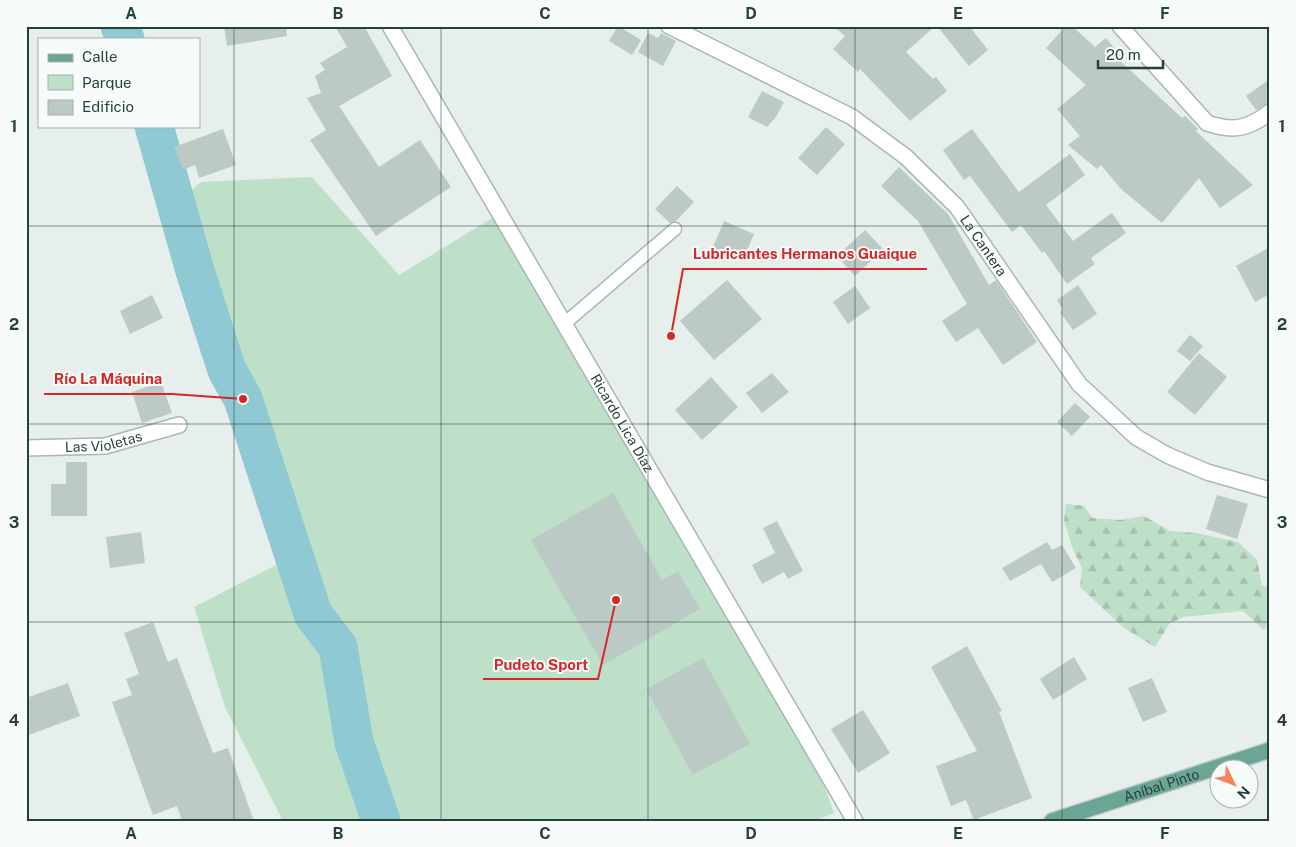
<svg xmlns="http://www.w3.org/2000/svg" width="1296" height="847" font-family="'Public Sans',sans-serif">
<defs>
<pattern id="forest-firs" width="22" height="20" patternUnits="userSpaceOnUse" patternTransform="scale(1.25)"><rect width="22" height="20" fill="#bfe0c8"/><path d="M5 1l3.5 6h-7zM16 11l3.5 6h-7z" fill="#a4c1ad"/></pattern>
</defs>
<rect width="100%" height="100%" fill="#e6efeb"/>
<polygon fill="#bfe0c8" points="312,177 399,275 502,212 806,734 834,813 814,821 283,821 225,707 194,607 280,563 163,216 201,182"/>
<polygon fill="url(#forest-firs)" points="1066,504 1084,506 1092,518 1120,520 1144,516 1170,531 1197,533 1238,542 1257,560 1262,585 1270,589 1270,624 1264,630 1243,611 1184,617 1170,623 1155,647 1124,628 1080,587 1082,568 1073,550 1064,521"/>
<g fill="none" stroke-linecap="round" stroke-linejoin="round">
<g stroke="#8ec9d4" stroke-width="39">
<polyline points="120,26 125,39"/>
<polyline points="154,126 195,271 227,370 243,399 313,614 338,647 354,742 381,821"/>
</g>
</g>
<g fill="#bbcac4">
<polygon points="224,26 286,26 287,36 227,46"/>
<polygon points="335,26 364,26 392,76 339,106 379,167 420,140 451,187 376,236 310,140 326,130 307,98 321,93 315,76 325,70 320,63 347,47"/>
<polygon points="618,26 641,40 632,55 609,41"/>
<polygon points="833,26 935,26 906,52 933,79 936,77 947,91 910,121 860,69 858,72 833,49 845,36"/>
<polygon points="937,26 969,26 988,50 969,66"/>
<polygon points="1066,26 1072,26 1095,47 1106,38 1121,56 1118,59 1182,118 1185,116 1198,129 1196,131 1253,185 1220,208 1199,178 1162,223 1121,189 1101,165 1097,169 1068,145 1080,136 1057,109 1086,85 1046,48"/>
<polygon points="648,33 658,38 661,33 676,41 663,66 638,52"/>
<polygon points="1270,79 1270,103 1256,110 1246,96"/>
<polygon points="762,91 784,102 776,117 767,127 748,117"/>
<polygon points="826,127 845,144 817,175 798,158"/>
<polygon points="223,129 236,165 199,178 195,165 183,170 174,147"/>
<polygon points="972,129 1019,192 1070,154 1085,175 1046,205 1073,241 1112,213 1126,233 1091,258 1095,264 1067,284 1044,251 1042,253 1021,225 1012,232 970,176 964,180 943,150"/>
<polygon points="899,167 948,214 989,285 996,280 1037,342 1003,365 978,328 956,342 942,321 967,304 918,221 881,186"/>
<polygon points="677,186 694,202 676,221 670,223 655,209"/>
<polygon points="724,221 754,234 743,260 713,247"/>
<polygon points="865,230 883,249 855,276 837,256"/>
<polygon points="1270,247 1270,294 1255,302 1236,266"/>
<polygon points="727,280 762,319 714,360 680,321"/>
<polygon points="1078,285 1097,314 1073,330 1060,312 1063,310 1057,300"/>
<polygon points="855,286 870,308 848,324 833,302"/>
<polygon points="152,295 163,318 130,334 120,311"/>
<polygon points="1190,335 1203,346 1190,361 1177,351"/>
<polygon points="1199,353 1227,377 1195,415 1167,392"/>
<polygon points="772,373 789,392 762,413 746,393"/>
<polygon points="711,377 738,407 702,440 675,410"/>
<polygon points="161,382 172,413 142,423 132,392"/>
<polygon points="1075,403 1090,417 1072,436 1057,422"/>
<polygon points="66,462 87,462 87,516 51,516 51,484 66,484"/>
<polygon points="613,493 662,580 678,571 700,609 603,665 531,540"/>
<polygon points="1217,495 1248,504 1237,539 1206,529"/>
<polygon points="777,521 803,571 788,579 784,572 762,584 752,565 775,553 763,528"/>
<polygon points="141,532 145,563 110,568 106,537"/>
<polygon points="1047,542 1052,550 1062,545 1076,568 1052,582 1041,564 1010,581 1002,568"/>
<polygon points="153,622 168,662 177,658 213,753 228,748 254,821 182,821 177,806 153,815 112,702 132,695 126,679 139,674 124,633"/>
<polygon points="967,646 1002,711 999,712 1032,798 974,820 966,800 951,806 936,766 977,751 931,667"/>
<polygon points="1074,657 1087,679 1053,700 1040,679"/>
<polygon points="703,658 750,744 693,775 646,689"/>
<polygon points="1152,678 1167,712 1143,722 1128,688"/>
<polygon points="68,683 80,716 26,736 26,698"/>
<polygon points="863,710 890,753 858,773 831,729"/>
</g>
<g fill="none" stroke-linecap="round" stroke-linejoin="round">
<defs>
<polyline id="lane" points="564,324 675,229"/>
<g id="street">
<path id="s1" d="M390 26 855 821"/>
<path id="s2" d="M669 26 852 117 906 157 957 207 1079 384 1136 437 1167 455 1207 472 1270 490"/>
<path d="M1120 26 1207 123C1233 132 1248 129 1270 112"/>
<path id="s3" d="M26 448 105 446 179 425"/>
</g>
<g id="primary">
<path id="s4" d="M1052 821 1270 750"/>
</g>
</defs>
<use href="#lane" stroke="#a8b8b2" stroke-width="15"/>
<use href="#street" stroke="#a8b8b2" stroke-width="18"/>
<use href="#primary" stroke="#c2cac8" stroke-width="18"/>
<use href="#lane" stroke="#fff" stroke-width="12"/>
<use href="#street" stroke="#fff" stroke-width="15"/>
<use href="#primary" stroke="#6aa596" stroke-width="15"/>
</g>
<path fill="none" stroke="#24423a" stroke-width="1" stroke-opacity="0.55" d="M234 26V821M441 26V821M648 26V821M855 26V821M1062 26V821M26 226H1270M26 424H1270M26 622H1270"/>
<g text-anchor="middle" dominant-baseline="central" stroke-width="4" stroke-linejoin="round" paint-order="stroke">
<g font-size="14" fill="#24423a" stroke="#f7fbf9">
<text stroke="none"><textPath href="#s2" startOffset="390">La Cantera</textPath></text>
<text stroke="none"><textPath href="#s1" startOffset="460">Ricardo Lica Díaz</textPath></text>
<text stroke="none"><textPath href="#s3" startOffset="78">Las Violetas</textPath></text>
<text stroke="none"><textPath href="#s4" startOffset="115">Aníbal Pinto</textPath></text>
</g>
</g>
<path fill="none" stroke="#d62828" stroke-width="2" d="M671 336L683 269H927M243 399L172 394H44M616 600L598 679H483"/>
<g fill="#d62828" stroke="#f7fbf9" stroke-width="2">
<circle cx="671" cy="336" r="5"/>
<circle cx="243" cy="399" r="5"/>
<circle cx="616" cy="600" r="5"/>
</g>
<g font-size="15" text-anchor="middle" font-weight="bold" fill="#d62828" stroke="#f7fbf9" stroke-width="4" stroke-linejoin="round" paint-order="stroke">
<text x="805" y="259">Lubricantes Hermanos Guaique</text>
<text x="108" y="384">Río La Máquina</text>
<text x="541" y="670">Pudeto Sport</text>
</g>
<rect width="1296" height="847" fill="none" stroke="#f7fbf9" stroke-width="55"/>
<rect x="38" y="38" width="162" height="90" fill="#f7fbf9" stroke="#a3b1ad"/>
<rect x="48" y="54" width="25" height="8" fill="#6aa596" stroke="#a3b1ad"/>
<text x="82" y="62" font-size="15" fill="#24423a">Calle</text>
<rect x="48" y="75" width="25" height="15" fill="#bfe0c8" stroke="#a3b1ad"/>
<text x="82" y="88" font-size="15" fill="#24423a">Parque</text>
<rect x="48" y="100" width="25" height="15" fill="#bbcac4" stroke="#a3b1ad"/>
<text x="82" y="112" font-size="15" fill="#24423a">Edificio</text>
<g transform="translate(1234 784) rotate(132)"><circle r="24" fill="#f7fbf9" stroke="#a3b1ad"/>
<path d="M0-4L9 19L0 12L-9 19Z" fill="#f4845f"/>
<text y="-8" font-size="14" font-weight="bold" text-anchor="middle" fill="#24423a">N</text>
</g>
<path d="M1098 60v8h65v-8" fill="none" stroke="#24423a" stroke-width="2.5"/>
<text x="1106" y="60" font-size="15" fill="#24423a" stroke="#f7fbf9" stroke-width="4" paint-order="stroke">20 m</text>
<rect x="28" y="28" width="1240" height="792" fill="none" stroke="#24423a" stroke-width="2"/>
<g font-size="16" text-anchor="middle" font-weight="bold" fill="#24423a">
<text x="131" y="19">A</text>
<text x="338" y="19">B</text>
<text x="545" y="19">C</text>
<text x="751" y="19">D</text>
<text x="958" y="19">E</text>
<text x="1165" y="19">F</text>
<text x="14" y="132">1</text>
<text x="1282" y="132">1</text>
<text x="14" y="330">2</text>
<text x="1282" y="330">2</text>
<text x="14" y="528">3</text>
<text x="1282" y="528">3</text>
<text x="14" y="726">4</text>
<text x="1282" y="726">4</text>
<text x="131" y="839">A</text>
<text x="338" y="839">B</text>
<text x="545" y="839">C</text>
<text x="751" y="839">D</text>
<text x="958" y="839">E</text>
<text x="1165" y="839">F</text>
</g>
</svg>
